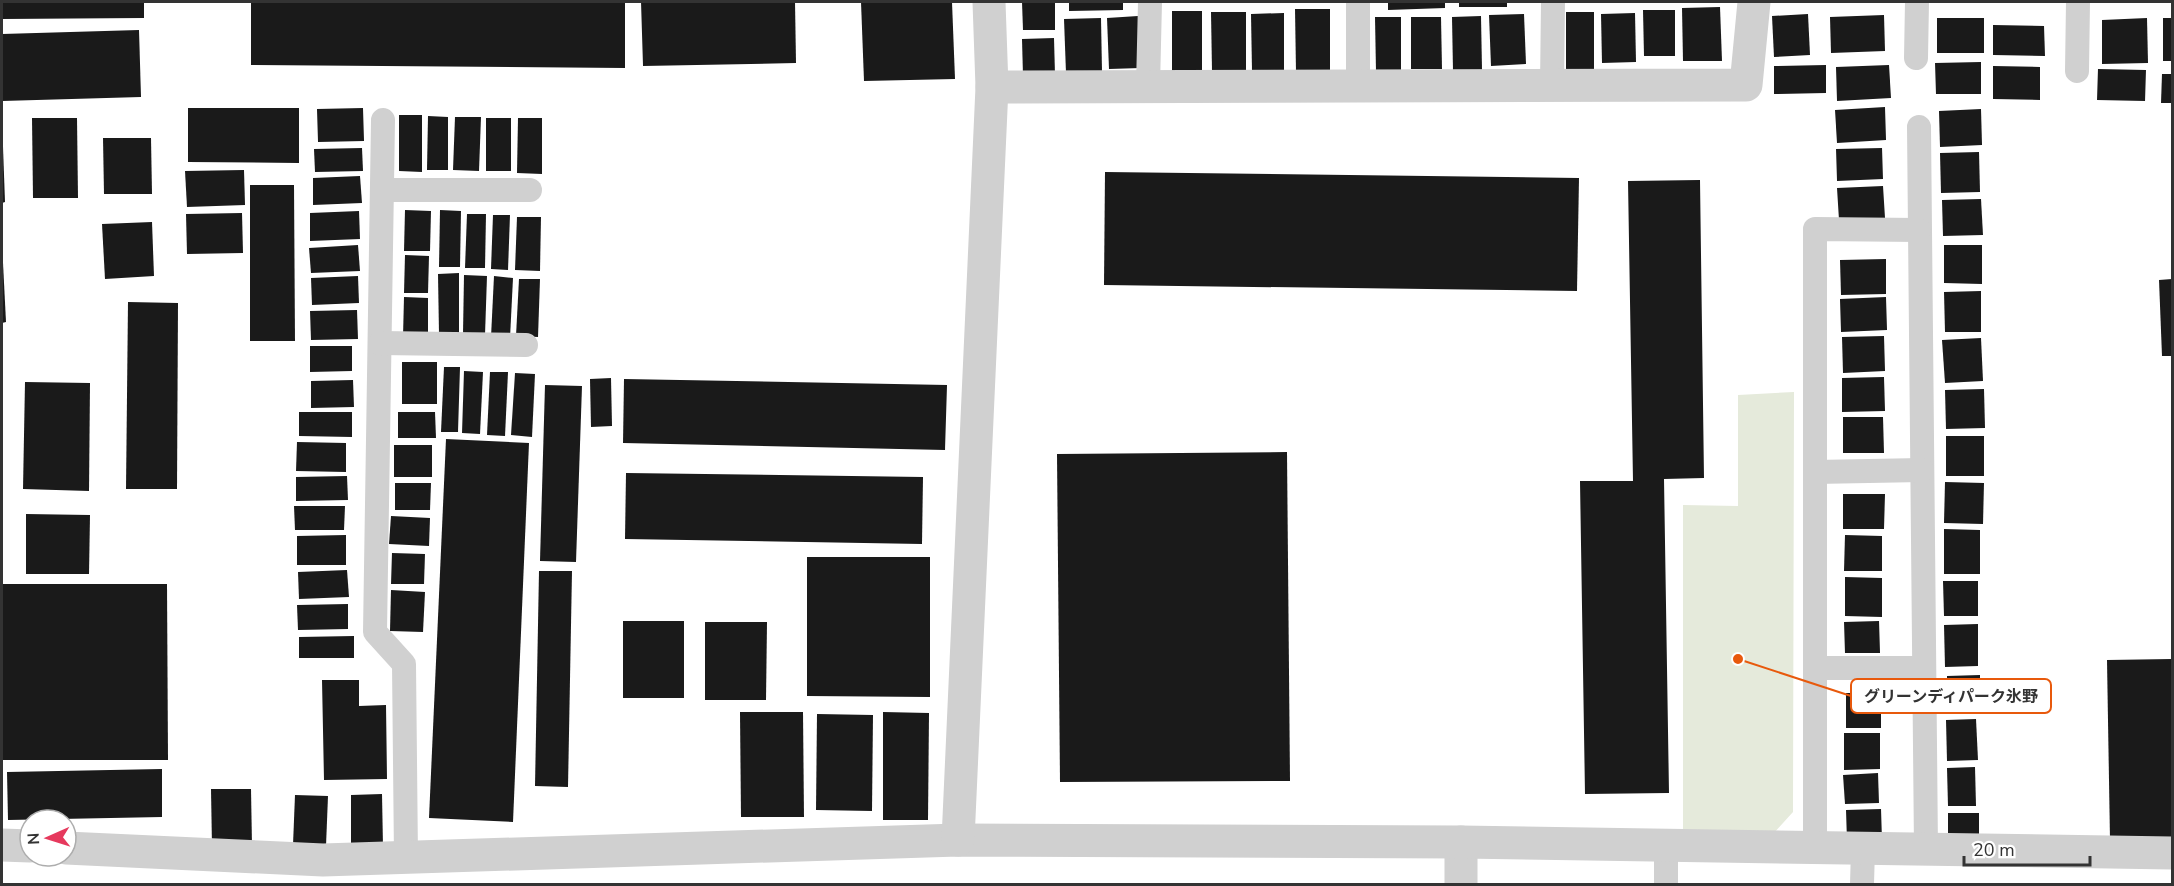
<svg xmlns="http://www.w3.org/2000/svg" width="2174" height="886" font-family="'Nunito Sans','Noto Sans JP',sans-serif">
<rect width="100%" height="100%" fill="#fff"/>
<polygon fill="#e5eadb" points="1794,392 1793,812 1773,834 1683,831 1683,505 1738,506 1738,395"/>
<g fill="#1a1a1a">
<polygon points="2,2 144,2 144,18 2,19"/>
<polygon points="251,2 625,2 625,68 251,65"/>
<polygon points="641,2 795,2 796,63 643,66"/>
<polygon points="861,2 952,2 955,79 864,81"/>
<polygon points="1022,2 1055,2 1055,30 1023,30"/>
<polygon points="1069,2 1123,2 1123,10 1069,11"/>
<polygon points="1388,2 1445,2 1445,8 1388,10"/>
<rect x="1459" y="2" width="48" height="5"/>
<polygon points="1720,7 1722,61 1683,61 1682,8"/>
<polygon points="1295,9 1330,9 1330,73 1296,73"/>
<polygon points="1643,10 1675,10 1675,56 1644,56"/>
<rect x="1172" y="11" width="30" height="61"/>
<polygon points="1211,12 1246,12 1246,71 1212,71"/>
<polygon points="1566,12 1594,12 1594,73 1566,74"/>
<polygon points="1284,13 1284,70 1252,71 1251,14"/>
<polygon points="1635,13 1636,62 1602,63 1601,14"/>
<polygon points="1524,14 1526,64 1491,66 1489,15"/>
<polygon points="1808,14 1810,55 1774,57 1772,16"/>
<polygon points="1884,15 1885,51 1831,53 1830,17"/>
<polygon points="1138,16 1141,68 1109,69 1107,18"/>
<polygon points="1481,16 1482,70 1453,71 1452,17"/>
<polygon points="1375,17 1401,17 1401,71 1376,72"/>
<polygon points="1411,17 1441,17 1442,69 1411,69"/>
<polygon points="1101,18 1102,72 1066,73 1064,19"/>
<rect x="1937" y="18" width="47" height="35"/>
<polygon points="2147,18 2148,63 2102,64 2102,20"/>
<rect x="2163" y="18" width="9" height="43"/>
<polygon points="1993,25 2044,26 2045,56 1993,55"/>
<polygon points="139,30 141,97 2,101 2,34"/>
<polygon points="1054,38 1055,75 1023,76 1022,39"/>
<polygon points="1981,62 1981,94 1936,94 1935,63"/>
<polygon points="1826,65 1826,93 1774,94 1774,66"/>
<polygon points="1889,65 1891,98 1837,101 1836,67"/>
<polygon points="1993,66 2040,67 2040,100 1993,99"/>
<polygon points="2098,69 2146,70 2145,101 2097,100"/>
<polygon points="2162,74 2172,74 2172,103 2161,103"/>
<polygon points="1885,107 1886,140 1837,143 1835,110"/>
<polygon points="188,108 299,108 299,163 188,162"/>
<polygon points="363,108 364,141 318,142 317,109"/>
<polygon points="1981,109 1982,145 1940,147 1939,111"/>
<polygon points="399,115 422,115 422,172 399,171"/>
<polygon points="428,116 448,117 448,170 427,170"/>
<polygon points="455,117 481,117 479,171 453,170"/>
<polygon points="32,118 77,118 78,198 33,198"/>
<rect x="486" y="118" width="25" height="53"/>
<polygon points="518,118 542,118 542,174 517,173"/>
<polygon points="103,138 151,138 152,194 104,194"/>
<polygon points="2,147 3,147 5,202 2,203"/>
<polygon points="362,148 363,171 315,172 314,149"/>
<polygon points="1882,148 1883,179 1837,181 1836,149"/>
<polygon points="1979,152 1980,192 1941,193 1940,153"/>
<polygon points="244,170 245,205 187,207 185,171"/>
<polygon points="1105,172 1579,178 1577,291 1104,285"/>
<polygon points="360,176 362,203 313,205 313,178"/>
<polygon points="1700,180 1704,478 1664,479 1669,793 1585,794 1580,481 1633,481 1628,181"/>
<polygon points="250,185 294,185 295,341 250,341"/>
<polygon points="1883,186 1885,218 1839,220 1837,188"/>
<polygon points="1981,199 1983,235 1943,236 1942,200"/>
<polygon points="405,210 431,211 430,251 404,251"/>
<polygon points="440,210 461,211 460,267 439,267"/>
<polygon points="359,211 360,239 310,241 310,213"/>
<polygon points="242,213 243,253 187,254 186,214"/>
<polygon points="467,214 486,214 485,268 465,268"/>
<polygon points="493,215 510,215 508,270 491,269"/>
<polygon points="517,217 541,217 540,271 515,270"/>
<polygon points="152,222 154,276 105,279 102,224"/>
<polygon points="358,245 360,271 311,273 309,248"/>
<polygon points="1944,245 1982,245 1982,284 1944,283"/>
<polygon points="405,255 429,256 428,293 404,293"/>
<polygon points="1886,259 1886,294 1841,295 1840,260"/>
<polygon points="2,263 3,263 6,322 2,323"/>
<polygon points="459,273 459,333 439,334 438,274"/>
<polygon points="464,275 487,276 485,335 463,334"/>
<polygon points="358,276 359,303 312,305 311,278"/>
<polygon points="494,276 513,278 510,338 491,337"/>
<polygon points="519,279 540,279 538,337 516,336"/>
<polygon points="2172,279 2172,356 2162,356 2159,280"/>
<polygon points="1981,291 1981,332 1945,332 1944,292"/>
<polygon points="404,297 428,298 428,337 403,337"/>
<polygon points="1886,297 1887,330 1841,332 1840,299"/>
<polygon points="128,302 178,303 177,489 126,489"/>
<polygon points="357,310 358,339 311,340 310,311"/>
<polygon points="1884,336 1885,371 1843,373 1842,337"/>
<polygon points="1981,338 1983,381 1945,383 1942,340"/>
<polygon points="310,346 352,346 352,371 310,372"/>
<rect x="402" y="362" width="35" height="42"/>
<polygon points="444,367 460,367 458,432 441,432"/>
<polygon points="464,371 483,372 480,434 462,433"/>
<polygon points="490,372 508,372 505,436 487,435"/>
<polygon points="515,373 535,374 532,437 511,435"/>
<polygon points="1884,377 1885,411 1842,412 1842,378"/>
<polygon points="611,378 612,426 591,427 590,379"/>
<polygon points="624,379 947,385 945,450 623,443"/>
<polygon points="353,380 354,407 311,408 311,381"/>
<polygon points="25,382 90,383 89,491 23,489"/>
<polygon points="545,385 582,386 576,562 540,561"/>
<polygon points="1984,389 1985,428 1946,429 1945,390"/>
<polygon points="299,412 352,412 352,437 299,436"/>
<polygon points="398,412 435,412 436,438 398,438"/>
<polygon points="1843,417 1883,417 1884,453 1843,453"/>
<rect x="1946" y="436" width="38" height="40"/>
<polygon points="446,439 529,443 513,822 429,818"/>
<polygon points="297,442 346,443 346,472 296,471"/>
<rect x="394" y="445" width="38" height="32"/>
<polygon points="1287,452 1290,781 1060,782 1057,454"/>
<polygon points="626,473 923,477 922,544 625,539"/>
<polygon points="347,476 348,500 296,501 296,477"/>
<polygon points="1945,482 1984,483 1983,524 1944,523"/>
<polygon points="395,483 431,483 430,510 395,510"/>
<polygon points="1843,494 1885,494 1884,529 1843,529"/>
<polygon points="294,506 345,506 344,530 295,530"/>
<polygon points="26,514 90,515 89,574 26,574"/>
<polygon points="391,516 430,518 429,546 389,544"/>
<polygon points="1944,529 1980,530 1980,574 1944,574"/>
<polygon points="346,535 346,565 297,565 297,536"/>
<polygon points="1845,535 1882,536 1882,571 1844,571"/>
<polygon points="392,553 425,554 424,584 391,584"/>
<polygon points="807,557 930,557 930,697 807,696"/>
<polygon points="347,570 349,597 299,599 298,572"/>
<polygon points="539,571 572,571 568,787 535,786"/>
<polygon points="1845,577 1882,578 1882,617 1845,616"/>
<polygon points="1943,581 1978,581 1978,616 1944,616"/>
<polygon points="2,584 167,584 168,760 2,760"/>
<polygon points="391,590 425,592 423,632 390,631"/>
<polygon points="348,604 348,629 298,630 297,605"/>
<rect x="623" y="621" width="61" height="77"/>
<polygon points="1879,621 1880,653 1845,653 1844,622"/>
<polygon points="705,622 767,622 766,700 705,700"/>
<polygon points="1978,624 1978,666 1945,667 1944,625"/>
<polygon points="354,636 354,658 299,658 299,637"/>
<polygon points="2172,659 2172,839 2110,840 2107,660"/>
<polygon points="1980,675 1980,707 1947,707 1947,676"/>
<polygon points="322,680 359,680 359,706 386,705 387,779 324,780"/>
<rect x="1846" y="693" width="35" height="35"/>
<polygon points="740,712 803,712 804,817 741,817"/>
<polygon points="883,712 929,713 928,820 883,820"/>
<polygon points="817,714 873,715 872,811 816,810"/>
<polygon points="1976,719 1978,760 1947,761 1946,720"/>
<polygon points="1844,733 1880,733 1880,769 1844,770"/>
<polygon points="1975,767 1976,806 1948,806 1947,768"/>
<polygon points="162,769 162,817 8,820 7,772"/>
<polygon points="1878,773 1879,803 1845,804 1843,775"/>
<polygon points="211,789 251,789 252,846 212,847"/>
<polygon points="382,794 383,847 351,848 351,795"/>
<polygon points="295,795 328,796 326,846 293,845"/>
<polygon points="1881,809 1882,840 1847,841 1846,810"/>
<polygon points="1948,813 1979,813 1979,843 1948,842"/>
</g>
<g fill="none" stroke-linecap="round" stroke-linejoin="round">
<g stroke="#d0d0d0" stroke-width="24">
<polyline points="1916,58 1917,2"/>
<polyline points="2077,71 2078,2"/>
<polyline points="1552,85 1553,2"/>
<polyline points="1148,86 1150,2"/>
<polyline points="1358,86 1358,2"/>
<polyline points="383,120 375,632 404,664 406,858"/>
<polyline points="1919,127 1926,849"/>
<polyline points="382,190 530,190"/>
<polyline points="380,343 526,345"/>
<polyline points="1815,472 1922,470"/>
<polyline points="1815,668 1924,668"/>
<polyline points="1666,845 1666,884"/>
<polyline points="1815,848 1815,229 1919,230"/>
<polyline points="1862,884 1863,849"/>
</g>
<g stroke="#d0d0d0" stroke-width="33">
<polyline points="989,2 992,87"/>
<polyline points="1461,842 1461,884"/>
<polyline points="2,845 30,846"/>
<polyline points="66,848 323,860 958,840 1461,842 2172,853"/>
</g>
<polyline stroke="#d0d0d0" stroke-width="33" points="958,840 992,87 1746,85 1754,2"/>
</g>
<path fill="none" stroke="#e8590c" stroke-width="2" d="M1738 659L1851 696"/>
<circle fill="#e8590c" stroke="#fff" stroke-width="2" cx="1738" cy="659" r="6"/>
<rect fill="#fff" stroke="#e8590c" stroke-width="2" x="1851" y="679" width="200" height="34" rx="6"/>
<g font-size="16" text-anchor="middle" font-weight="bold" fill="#333">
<text x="1951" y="702">グリーンディパーク氷野</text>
</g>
<rect width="2174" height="886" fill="none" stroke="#333333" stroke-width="6"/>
<g transform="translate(48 838) rotate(267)"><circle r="28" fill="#ffffff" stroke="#adadad" stroke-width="1.5"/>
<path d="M0-4.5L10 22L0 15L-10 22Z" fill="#e6395d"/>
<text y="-9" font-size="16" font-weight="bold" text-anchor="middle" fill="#333333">N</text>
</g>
<path d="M1964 856v9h126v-9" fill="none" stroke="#333333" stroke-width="3"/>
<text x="1973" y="856" font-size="18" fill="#333333" stroke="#ffffff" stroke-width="4.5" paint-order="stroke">20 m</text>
</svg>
